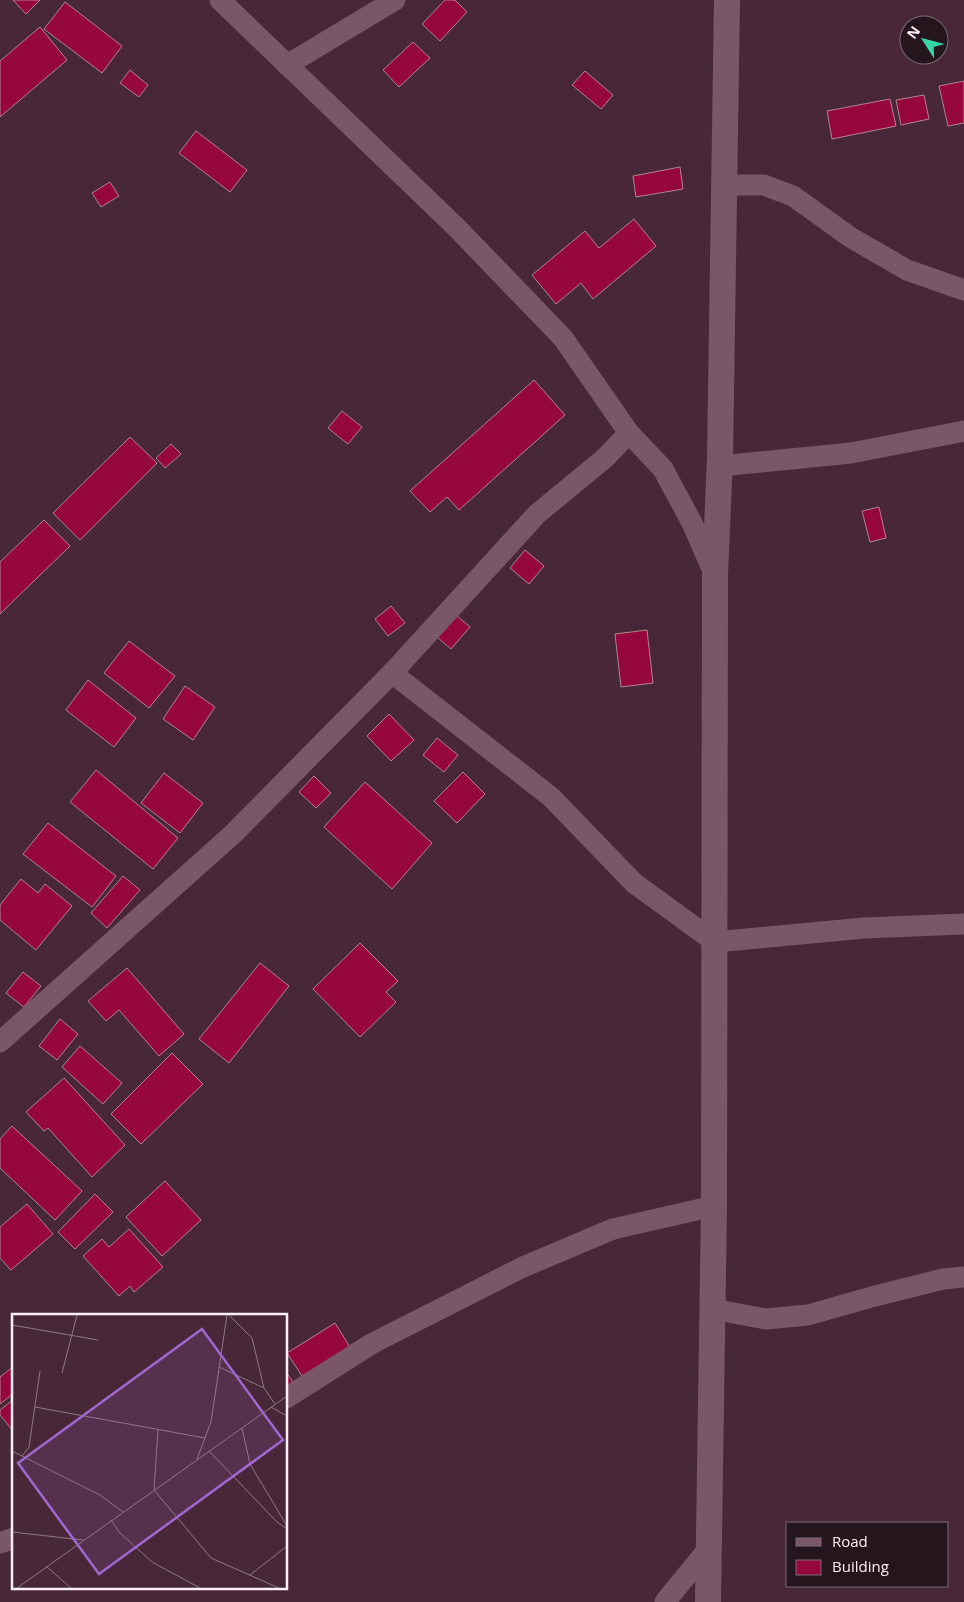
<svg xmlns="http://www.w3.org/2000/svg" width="964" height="1602" font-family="'Open Sans',sans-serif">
<rect width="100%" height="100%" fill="#482838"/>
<g fill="#96073e" stroke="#b0858b">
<polygon points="13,0 40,0 26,14"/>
<polygon points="445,0 455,0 467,12 440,41 422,24"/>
<polygon points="65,2 122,46 102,73 44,29"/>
<polygon points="40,27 67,60 0,117 0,61"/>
<polygon points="413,42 430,58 399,87 383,70"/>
<polygon points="130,70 148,85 139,97 120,83"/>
<polygon points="585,71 613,95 601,109 572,85"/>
<polygon points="964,81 964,123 948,126 939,86"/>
<polygon points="924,95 929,119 901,125 896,100"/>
<polygon points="890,99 896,126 832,139 827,111"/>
<polygon points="196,131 247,170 230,192 179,153"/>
<polygon points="680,167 683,189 636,197 633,176"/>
<polygon points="110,182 119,196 101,207 92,193"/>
<polygon points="634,219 656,246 593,299 581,283 556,304 532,275 585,231 599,248"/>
<polygon points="534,380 565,415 459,510 447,497 430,512 410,491"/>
<polygon points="342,411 362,427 348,444 328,428"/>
<polygon points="130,437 157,463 80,540 53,513"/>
<polygon points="171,444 181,454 165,468 156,458"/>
<polygon points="879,507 886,538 870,542 862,511"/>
<polygon points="44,520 70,546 0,614 0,562"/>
<polygon points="525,550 544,566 529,584 510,568"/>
<polygon points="391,606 405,623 388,636 375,619"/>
<polygon points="456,615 470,627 451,649 437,637"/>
<polygon points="647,630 653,683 621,687 615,634"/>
<polygon points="129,641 175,676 149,708 104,673"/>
<polygon points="88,680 136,718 114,747 66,710"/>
<polygon points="185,686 215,707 193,740 163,719"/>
<polygon points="389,714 414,740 391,761 367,736"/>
<polygon points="437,738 458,755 444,772 423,755"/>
<polygon points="96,770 178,838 153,869 70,802"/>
<polygon points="463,772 485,794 457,823 434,801"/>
<polygon points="164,773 203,803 180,833 141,803"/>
<polygon points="314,776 331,793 316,808 299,792"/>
<polygon points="365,782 432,843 392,889 324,827"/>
<polygon points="48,823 116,876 92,907 23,854"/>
<polygon points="123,876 140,890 107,928 91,913"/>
<polygon points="21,879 38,893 45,884 72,906 36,950 0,920 0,905"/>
<polygon points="360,943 398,981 386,992 396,1002 360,1037 313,989"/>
<polygon points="260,963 289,986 229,1063 199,1039"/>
<polygon points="127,968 184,1034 159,1056 119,1010 106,1021 88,1001"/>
<polygon points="23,972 41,986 24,1007 6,993"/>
<polygon points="60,1019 78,1034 57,1060 39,1046"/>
<polygon points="80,1046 122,1083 103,1104 62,1067"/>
<polygon points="172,1053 203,1084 141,1144 111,1114"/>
<polygon points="64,1078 125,1145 92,1177 48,1128 44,1131 26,1112"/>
<polygon points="12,1126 82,1191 55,1220 0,1168 0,1139"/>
<polygon points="165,1181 201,1220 162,1256 126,1217"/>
<polygon points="95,1194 113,1212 75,1249 58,1232"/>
<polygon points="27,1204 53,1234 11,1270 0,1258 0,1227"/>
<polygon points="129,1229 163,1267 134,1292 130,1286 119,1296 83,1256 102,1239 109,1247"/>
<polygon points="335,1323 350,1347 302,1376 287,1353"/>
<polygon points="14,1366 14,1393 0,1404 0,1377"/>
<polygon points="286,1372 293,1382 286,1387"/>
<polygon points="14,1399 14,1432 0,1415 0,1410"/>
</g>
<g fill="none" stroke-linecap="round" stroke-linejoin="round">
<g stroke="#7a5768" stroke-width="21">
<polyline points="220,0 457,228 563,338 629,433 663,469 692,523 714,573"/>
<polyline points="287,65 395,0"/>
<polyline points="725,185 764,185 793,196 850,237 907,270 964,290"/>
<polyline points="720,466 851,453 964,431"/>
<polyline points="392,673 551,797 634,883 715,942 864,928 964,924"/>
<polyline points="0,1042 233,834 392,673 537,514 605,458 629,433"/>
<polyline points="712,1309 766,1319 808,1315 875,1296 943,1279 964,1277"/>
<polyline points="286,1398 373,1343 523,1267 613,1229 714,1206"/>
<polyline points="0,1543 14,1538"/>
<polyline points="665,1602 709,1548"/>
</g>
<polyline stroke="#7a5768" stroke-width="26" points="708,1602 714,1206 715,575 720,458 727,0"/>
</g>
<g transform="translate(12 1314)">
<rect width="275" height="275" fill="#482838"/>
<path fill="none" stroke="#907884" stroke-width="1" d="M217 1 240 24 252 74M0 11 86 26M207 53 252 74 263 90M50 59 65 1M23 93 193 124M259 93 275 102M230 114 238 150 275 212M146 116 142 176 199 244 267 274M0 137 88 181 111 198M197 137 265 208 275 215M10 142 17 133 28 57M185 145 199 108 215 1M99 206 107 218 140 248 188 274M0 218 71 226M35 253 59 274M238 261 275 232M5 274 275 82"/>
<path fill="#a267d0" fill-opacity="0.15" stroke="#a267d0" stroke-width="2.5" d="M190 15 271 126 87 260 6 149Z"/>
<rect width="275" height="275" fill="none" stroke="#fdf0f6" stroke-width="2.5"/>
</g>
<rect x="786" y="1522" width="162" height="65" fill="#25161d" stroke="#7b6d74"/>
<rect x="796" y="1538" width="25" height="8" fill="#7a5768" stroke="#7b6d74"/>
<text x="832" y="1547" font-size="15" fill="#fdf0f6">Road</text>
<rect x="796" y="1560" width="25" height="15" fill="#96073e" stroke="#7b6d74"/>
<text x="832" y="1572" font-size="15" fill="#fdf0f6">Building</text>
<g transform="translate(924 40) rotate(306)"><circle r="24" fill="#25161d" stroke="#7b6d74"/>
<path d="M0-4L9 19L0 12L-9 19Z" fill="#36d4a7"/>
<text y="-8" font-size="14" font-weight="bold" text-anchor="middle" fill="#fdf0f6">N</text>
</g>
</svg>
